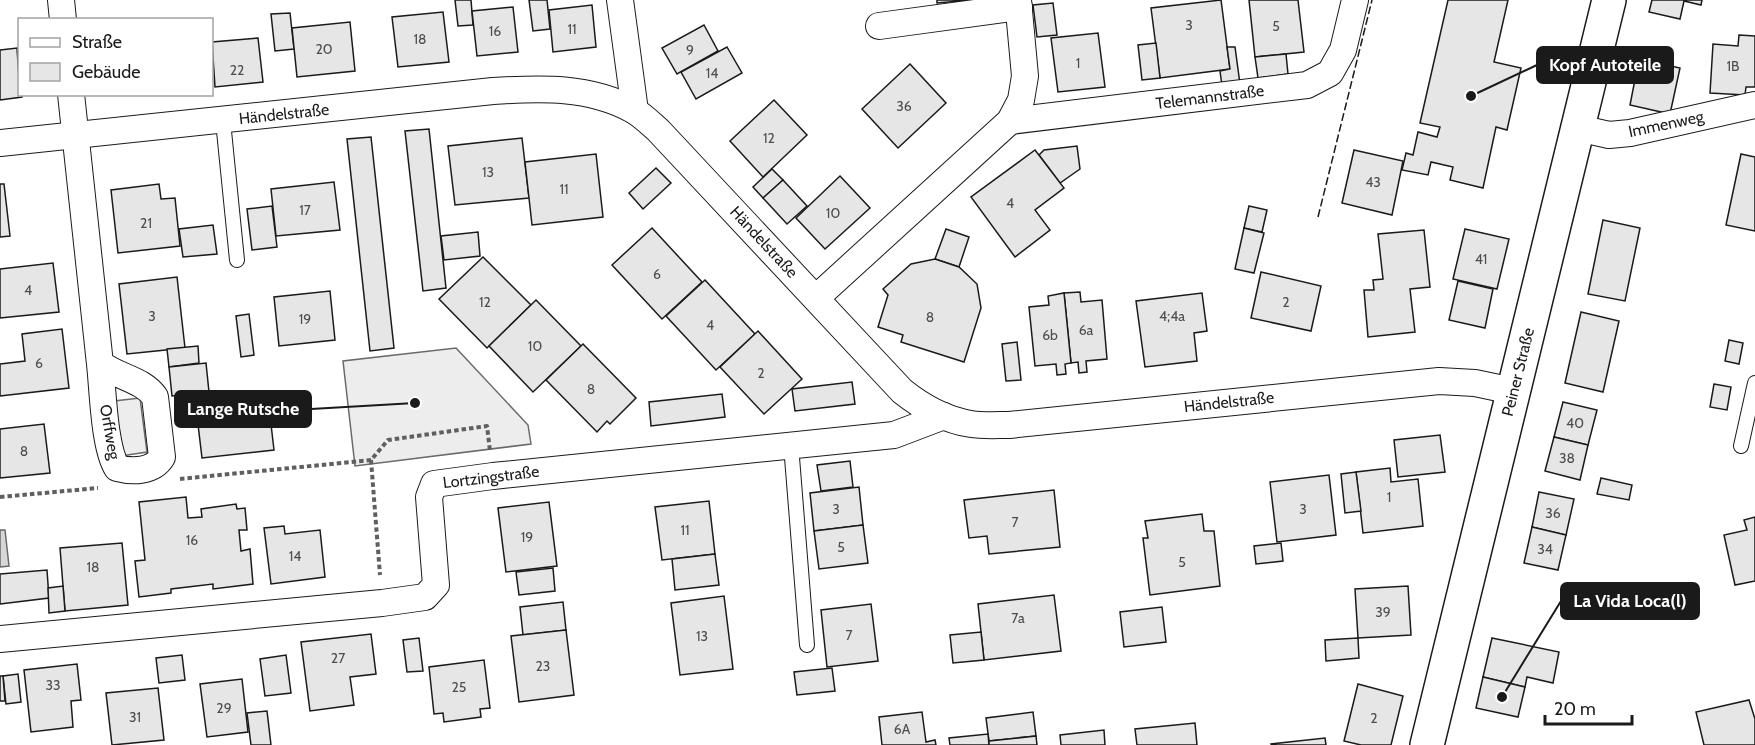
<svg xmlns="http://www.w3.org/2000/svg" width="1755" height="745" font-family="Cabin,sans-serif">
<rect width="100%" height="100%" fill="#fff"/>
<g fill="#ededed" stroke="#6a6a6a" stroke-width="1.5">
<polygon points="456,348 528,425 531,444 355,466 343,361"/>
<polygon points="140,398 147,452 121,456 114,401"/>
</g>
<polygon fill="#d7d7d7" stroke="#6a6a6a" stroke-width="1.5" points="0,530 5,530 9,566 0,567"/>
<g fill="#e6e6e6" stroke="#1a1a1a" stroke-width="1.5">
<polygon points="455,0 471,0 473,25 458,26"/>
<polygon points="529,0 547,0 550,29 533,31"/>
<polygon points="937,0 972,0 937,3"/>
<polygon points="1221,0 1230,69 1160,78 1151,8"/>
<polygon points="1249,0 1298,0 1304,52 1255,57"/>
<polygon points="1448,0 1508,0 1494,62 1521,68 1507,130 1496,127 1483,188 1450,180 1453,167 1431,162 1428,175 1402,170 1406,153 1413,155 1418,132 1437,137 1440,127 1420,123"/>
<polygon points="1652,0 1702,0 1701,5 1684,1 1680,19 1649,12"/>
<polygon points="1053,3 1057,35 1037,37 1033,5"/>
<polygon points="592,5 596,47 553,52 549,10"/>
<polygon points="513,7 518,52 477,56 472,11"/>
<polygon points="443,12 449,62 398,67 392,17"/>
<polygon points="290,13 294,49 275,51 271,14"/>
<polygon points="350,22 355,71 297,77 292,28"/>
<polygon points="704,25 718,51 677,74 662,48"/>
<polygon points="1098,33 1105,87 1058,92 1051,38"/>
<polygon points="1739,35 1755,36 1755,87 1746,87 1745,95 1710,93 1713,44 1738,46"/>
<polygon points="258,38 263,82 215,87 212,42"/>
<polygon points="1156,43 1160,78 1142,80 1138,45"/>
<polygon points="727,47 742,73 696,99 681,72"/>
<polygon points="1227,47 1235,47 1240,84 1222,86 1220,71 1230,69"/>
<polygon points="17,48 20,94 22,94 22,97 0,100 0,50"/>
<polygon points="1286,54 1288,74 1258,78 1255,57"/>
<polygon points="1639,59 1680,68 1670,114 1630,105"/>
<polygon points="910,64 946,103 898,148 862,109"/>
<polygon points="774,100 807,135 763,177 730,141"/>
<polygon points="429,129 446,288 423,291 405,131"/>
<polygon points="371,137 394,348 370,351 347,139"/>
<polygon points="522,138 529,198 455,205 448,146"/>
<polygon points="1077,146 1080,169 1060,183 1039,155 1044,150"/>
<polygon points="1035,150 1064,188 1035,210 1050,230 1015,257 971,197"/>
<polygon points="1354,150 1403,161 1392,215 1342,203"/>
<polygon points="596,154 603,217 532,225 525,162"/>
<polygon points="1741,154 1755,157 1755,231 1726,225"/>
<polygon points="656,168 671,183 643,209 629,193"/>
<polygon points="772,169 783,180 763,198 753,187"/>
<polygon points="840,176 870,208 825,249 796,218"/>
<polygon points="783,180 807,206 787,224 763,198"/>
<polygon points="334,182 340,230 276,236 271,189"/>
<polygon points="0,184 4,184 10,236 0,237"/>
<polygon points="159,184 161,199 175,198 180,246 118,253 111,190"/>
<polygon points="272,206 277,247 252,250 247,209"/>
<polygon points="1249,206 1267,210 1262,232 1244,228"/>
<polygon points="1603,220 1640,228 1625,301 1588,294"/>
<polygon points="213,225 217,254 183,257 179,229"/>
<polygon points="652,228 702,282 662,319 612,265"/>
<polygon points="1244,228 1264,233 1254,273 1235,269"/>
<polygon points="946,229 969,237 959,267 935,259"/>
<polygon points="1465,229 1509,239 1497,289 1453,279"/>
<polygon points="1424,230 1430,287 1410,289 1415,332 1368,337 1364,290 1374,290 1373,280 1383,279 1378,234"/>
<polygon points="478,232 480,256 444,260 441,236"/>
<polygon points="483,257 531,305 487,348 439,299"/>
<polygon points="935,259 959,267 977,284 981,308 964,362 901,342 903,335 878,327 888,295 883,289 911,264"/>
<polygon points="53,263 59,312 0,318 0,269"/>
<polygon points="1261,272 1321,286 1311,331 1251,318"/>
<polygon points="177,277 185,348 127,354 119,284"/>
<polygon points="705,280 755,334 716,370 666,316"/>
<polygon points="1458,281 1493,289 1485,328 1449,320"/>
<polygon points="330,291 335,340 279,346 274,297"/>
<polygon points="1080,292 1081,302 1102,300 1107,359 1086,361 1087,372 1079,373 1078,362 1071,363 1064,293"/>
<polygon points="1064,293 1071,363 1065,364 1066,374 1057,375 1056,364 1035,366 1029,307 1049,305 1048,296"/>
<polygon points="1202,293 1207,331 1194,333 1197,361 1145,367 1136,301"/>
<polygon points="536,300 581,346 533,392 489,346"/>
<polygon points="1581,312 1619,321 1603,392 1565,383"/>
<polygon points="249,314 254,355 241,357 236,316"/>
<polygon points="62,329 69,388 0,396 0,364 25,361 22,334"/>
<polygon points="758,331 802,379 764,414 720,367"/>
<polygon points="1729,340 1743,343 1739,364 1725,361"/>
<polygon points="1017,342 1021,380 1006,381 1002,344"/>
<polygon points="583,344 636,398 610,424 607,421 597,432 546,380"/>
<polygon points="198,346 199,363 169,367 167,349"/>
<polygon points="206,363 209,392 172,396 169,367"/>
<polygon points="852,382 855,404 795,411 792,389"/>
<polygon points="1714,384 1731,387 1727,410 1710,407"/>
<polygon points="722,394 725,417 651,426 649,402"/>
<polygon points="1563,402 1597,410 1588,445 1554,437"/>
<polygon points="269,407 274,450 202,458 197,416"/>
<polygon points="44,424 50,473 0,478 0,429"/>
<polygon points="1440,435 1445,472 1398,477 1394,440"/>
<polygon points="1554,437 1588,445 1580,480 1545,471"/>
<polygon points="850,461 853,487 821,491 817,465"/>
<polygon points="1390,468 1391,482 1418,479 1423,526 1363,533 1356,472"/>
<polygon points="1356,472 1361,511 1345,513 1341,474"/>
<polygon points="1329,475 1336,535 1277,542 1270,482"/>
<polygon points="1601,478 1632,485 1629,500 1597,494"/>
<polygon points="859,487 863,525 814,531 810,493"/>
<polygon points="1054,490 1060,547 989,554 987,536 969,538 964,500"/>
<polygon points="1539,492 1574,499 1566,535 1532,527"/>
<polygon points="186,497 188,518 202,517 201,509 236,504 237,509 245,508 247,530 239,530 241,551 250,549 253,584 213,589 213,584 171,589 171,593 139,597 135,561 145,560 139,502"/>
<polygon points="709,501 715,554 662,560 655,507"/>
<polygon points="549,502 557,566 506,572 498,508"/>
<polygon points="1202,514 1204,531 1214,531 1220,586 1150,595 1143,538 1148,538 1145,521"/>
<polygon points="1755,517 1755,581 1735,585 1724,535 1747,530 1744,520"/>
<polygon points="863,525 868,563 819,569 814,531"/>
<polygon points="284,526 285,534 320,530 325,577 271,584 264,528"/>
<polygon points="1532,527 1566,535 1558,570 1524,563"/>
<polygon points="122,543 128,605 65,611 60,548"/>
<polygon points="1281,543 1283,561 1256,564 1254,546"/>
<polygon points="715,554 719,585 675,590 672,559"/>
<polygon points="553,568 555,591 519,595 516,572"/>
<polygon points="47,570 49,598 0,604 0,574"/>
<polygon points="63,586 65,611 49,613 48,588"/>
<polygon points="1408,586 1411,635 1358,638 1355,589"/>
<polygon points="1054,595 1061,651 984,660 978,604"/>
<polygon points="724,596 733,669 680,675 671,603"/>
<polygon points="563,602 566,630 523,635 520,607"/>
<polygon points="871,604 878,661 827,667 821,610"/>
<polygon points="1162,607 1166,642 1124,647 1120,612"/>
<polygon points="566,630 574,695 519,702 511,636"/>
<polygon points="981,632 984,660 953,663 950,635"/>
<polygon points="371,634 376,674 350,677 354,705 310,711 301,642"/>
<polygon points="419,638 423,671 407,672 403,640"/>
<polygon points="1358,638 1359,658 1326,661 1325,640"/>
<polygon points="1492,638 1559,652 1553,683 1527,677 1525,687 1483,677"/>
<polygon points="182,655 185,680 159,683 156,658"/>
<polygon points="286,655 291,693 265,696 260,659"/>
<polygon points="484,660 490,708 480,709 481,717 444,722 443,713 434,714 429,667"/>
<polygon points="77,664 81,700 71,701 73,727 31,732 24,670"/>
<polygon points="832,668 835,691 797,695 794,672"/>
<polygon points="18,674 21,702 6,704 3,676"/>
<polygon points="0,676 3,676 5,701 0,701"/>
<polygon points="1483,677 1525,687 1518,717 1476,708"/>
<polygon points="242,679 248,732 207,737 200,684"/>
<polygon points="1358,684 1403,696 1391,745 1361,745 1344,741"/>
<polygon points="158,688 164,740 112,745 106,693"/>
<polygon points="1749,700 1755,719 1755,745 1704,745 1696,712"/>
<polygon points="267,711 271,745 251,745 247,713"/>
<polygon points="922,712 926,742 935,740 936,745 882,745 879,717"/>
<polygon points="1033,712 1036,736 989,741 986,718"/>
<polygon points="1195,723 1197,745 1137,745 1135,729"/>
<polygon points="1104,730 1105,745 1061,745 1060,735"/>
<polygon points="988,734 989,745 950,745 949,738"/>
<polygon points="1036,736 1037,745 989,745 989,741"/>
<polygon points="1325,738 1326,745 1272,745 1271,744"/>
</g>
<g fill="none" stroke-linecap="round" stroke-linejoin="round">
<defs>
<g id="lane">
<polyline points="223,121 237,260"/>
<polyline points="791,445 807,645"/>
<polyline points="1741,446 1755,383"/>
</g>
<g id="street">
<polyline points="61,0 63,20"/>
<polyline points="620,0 635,111"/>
<polyline points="879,26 1019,7"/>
<path d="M71 94C80 185 90 275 100 364 103 391 104 447 117 468 132 472 153 472 162 457L155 397C143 379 116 377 100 363"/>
<polyline points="1010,121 1307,85 1330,73 1343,50 1355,0"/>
<polyline points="1578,128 1609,135 1630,133 1755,105"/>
<path d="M0 143 493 91C541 88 589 86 633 110 642 115 650 123 658 130L902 391C922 407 945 420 971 424 983 426 997 425 1009 425L1439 381 1475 383 1513 391"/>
<polyline points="816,298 1010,121 1021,100 1025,76 1018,0"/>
<polyline points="0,639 382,603 425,597 436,585 429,497 434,484 493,476 894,435 944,416"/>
</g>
<polyline id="primary" points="1427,745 1609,0"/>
</defs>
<use href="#lane" stroke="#1a1a1a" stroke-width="16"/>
<use href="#street" stroke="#1a1a1a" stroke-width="28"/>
<use href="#primary" stroke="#1a1a1a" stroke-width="36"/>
<g stroke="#5f5f5f" stroke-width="4" stroke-dasharray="4.5 3" stroke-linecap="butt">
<polyline points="371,460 380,575"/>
<polyline points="180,479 371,460 388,440 487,426 490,451"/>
<polyline points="0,497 98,488"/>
</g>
<use href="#lane" stroke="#fff" stroke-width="14"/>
<use href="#street" stroke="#fff" stroke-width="26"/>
<use href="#primary" stroke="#fff" stroke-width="33"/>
<polyline stroke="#1a1a1a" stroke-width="1.5" stroke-dasharray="8 3" stroke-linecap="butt" points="1318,217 1372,0"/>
</g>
<g text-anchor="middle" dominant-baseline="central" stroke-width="4.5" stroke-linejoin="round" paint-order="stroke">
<g font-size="14" fill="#4d4d4d">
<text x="1189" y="25">3</text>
<text x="1276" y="26">5</text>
<text x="572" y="29">11</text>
<text x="495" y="31">16</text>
<text x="420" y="39">18</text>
<text x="324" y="49">20</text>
<text x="690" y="50">9</text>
<text x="1078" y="63">1</text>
<text x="1733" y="66">1B</text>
<text x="237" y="70">22</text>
<text x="712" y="73">14</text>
<text x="904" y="106">36</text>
<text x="769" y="138">12</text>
<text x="488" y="172">13</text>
<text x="1373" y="182">43</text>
<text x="564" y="189">11</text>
<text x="1010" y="203">4</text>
<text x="305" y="210">17</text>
<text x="833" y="213">10</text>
<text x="146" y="223">21</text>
<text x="1481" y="259">41</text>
<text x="657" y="274">6</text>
<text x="28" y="290">4</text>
<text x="485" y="302">12</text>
<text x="1286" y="302">2</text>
<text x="152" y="316">3</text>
<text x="1172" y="316">4;4a</text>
<text x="930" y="317">8</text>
<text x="305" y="319">19</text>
<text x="710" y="325">4</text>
<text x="1086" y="330">6a</text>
<text x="1050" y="335">6b</text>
<text x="535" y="346">10</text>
<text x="39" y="363">6</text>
<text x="761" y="373">2</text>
<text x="591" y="389">8</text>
<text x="1575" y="423">40</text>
<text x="24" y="451">8</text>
<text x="1567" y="458">38</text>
<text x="1389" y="497">1</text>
<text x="836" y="509">3</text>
<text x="1303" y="509">3</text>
<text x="1553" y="513">36</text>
<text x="1015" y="522">7</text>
<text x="685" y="530">11</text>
<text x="527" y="537">19</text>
<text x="192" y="540">16</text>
<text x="841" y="547">5</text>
<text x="1545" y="549">34</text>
<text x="295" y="556">14</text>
<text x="1182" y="562">5</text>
<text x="93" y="567">18</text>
<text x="1383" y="612">39</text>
<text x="1018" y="618">7a</text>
<text x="849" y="635">7</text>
<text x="702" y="636">13</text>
<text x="338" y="658">27</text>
<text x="543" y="666">23</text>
<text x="53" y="685">33</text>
<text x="459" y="687">25</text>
<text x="224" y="708">29</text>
<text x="135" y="717">31</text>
<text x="1374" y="718">2</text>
<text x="902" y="729">6A</text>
</g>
<g font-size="16" fill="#1a1a1a" stroke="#fff">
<text transform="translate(1210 97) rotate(-7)">Telemannstraße</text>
<text transform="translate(284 114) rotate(-6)">Händelstraße</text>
<text transform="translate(1666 124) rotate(-12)">Immenweg</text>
<text transform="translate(764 242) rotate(47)">Händelstraße</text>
<text transform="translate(1518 372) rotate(-76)">Peiner Straße</text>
<text transform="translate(1229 402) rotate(-6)">Händelstraße</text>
<text transform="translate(110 432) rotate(80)">Orffweg</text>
<text transform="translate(491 477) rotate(-7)">Lortzingstraße</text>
</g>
</g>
<path fill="none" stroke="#1a1a1a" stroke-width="2" d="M1471 96L1537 65M415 403L311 409M1502 697L1561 601"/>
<g fill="#1a1a1a" stroke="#fff" stroke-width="2">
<circle cx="1471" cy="96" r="6"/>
<circle cx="415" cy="403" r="6"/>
<circle cx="1502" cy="697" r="6"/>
</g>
<g fill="#1a1a1a" stroke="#1a1a1a" stroke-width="2">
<rect x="1537" y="47" width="136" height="36" rx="6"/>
<rect x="175" y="391" width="136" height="36" rx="6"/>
<rect x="1561" y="583" width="138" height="36" rx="6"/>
</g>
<g font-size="18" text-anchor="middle" font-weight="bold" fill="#fff">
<text x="1605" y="71">Kopf Autoteile</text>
<text x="243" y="415">Lange Rutsche</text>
<text x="1630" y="607">La Vida Loca(l)</text>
</g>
<rect x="18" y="18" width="195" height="78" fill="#ffffff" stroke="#a3a3a3" stroke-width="1.5"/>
<rect x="30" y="38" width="30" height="9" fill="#ffffff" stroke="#a3a3a3" stroke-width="1.5"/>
<text x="72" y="48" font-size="18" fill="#1a1a1a">Straße</text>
<rect x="30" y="63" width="30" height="18" fill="#e6e6e6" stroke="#a3a3a3" stroke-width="1.5"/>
<text x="72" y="78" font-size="18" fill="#1a1a1a">Gebäude</text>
<path d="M1545 715v9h87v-9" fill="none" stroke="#1a1a1a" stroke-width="3"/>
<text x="1554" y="715" font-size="18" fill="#1a1a1a" stroke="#ffffff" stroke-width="4.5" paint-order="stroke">20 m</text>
</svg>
